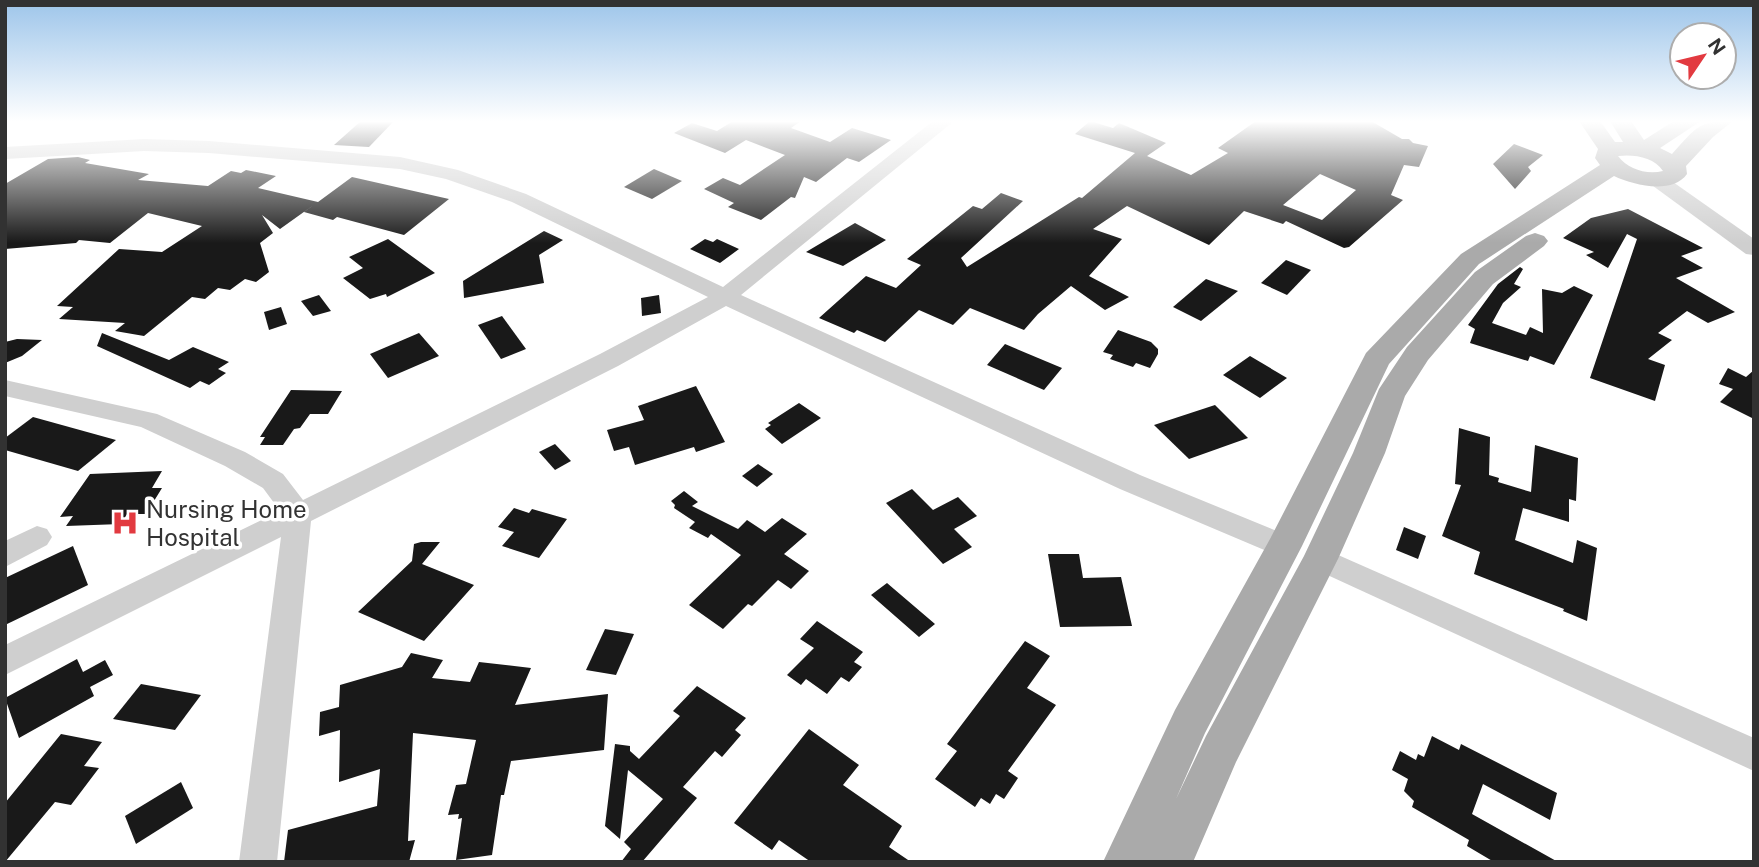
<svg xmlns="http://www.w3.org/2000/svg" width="1759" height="867" font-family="'Public Sans',sans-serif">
<rect width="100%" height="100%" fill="#fff"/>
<g fill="#191919" fill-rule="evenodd">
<polygon points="361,121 394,121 369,147 334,145"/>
<polygon points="733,121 801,121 791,128 830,142 852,128 891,140 859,162 847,158 816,182 804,177 795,198 791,197 761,220 728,207 734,203 704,189 723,178 740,185 785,155 746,140 725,153 674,133 692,123 717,131"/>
<path d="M1090 121 1113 128 1119 123 1166 143 1147 156 1191 175 1228 153 1218 148 1256 121H1371L1402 139H1409L1413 143 1428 146 1419 167 1404 165 1391 195 1403 200 1349 247 1344 248 1286 221 1283 224 1244 211 1209 245 1127 206 1093 229 1122 239 1089 276 1129 297 1105 310 1071 286 1038 314 1024 330 970 308 953 325 919 310 885 342 857 330 854 333 819 318 866 276 896 288 921 265 907 259 973 206 982 209 1001 193 1023 201 961 258 967 267 1079 197 1082 198 1135 153 1075 134ZM1320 174 1356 190 1322 220 1283 205Z"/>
<polygon points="1514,144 1543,155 1528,167 1531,171 1515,189 1493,164"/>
<polygon points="78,157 90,160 85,163 149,174 138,180 208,186 231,171 241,173 246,170 276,176 258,188 318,202 352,177 449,199 404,235 337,217 333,220 304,212 315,204 280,229 262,215 273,233 260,243 269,272 256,282 245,279 230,290 218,288 205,299 192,297 144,336 115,331 125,323 59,319 73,307 57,306 119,249 162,252 202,226 148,213 110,243 79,240 76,243 5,249 5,184 48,159"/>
<polygon points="654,169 682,181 652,199 624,187"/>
<polygon points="1628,209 1703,248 1681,256 1703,268 1676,278 1735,312 1708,323 1687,311 1658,333 1672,340 1648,359 1665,365 1655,401 1590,378 1637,239 1627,234 1608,268 1586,255 1594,252 1563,238 1591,218"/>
<polygon points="855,223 886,240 843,266 806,252"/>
<polygon points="544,231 563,240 539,255 544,283 464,298 463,281"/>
<polygon points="388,239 435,273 387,297 386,294 370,299 343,278 363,268 349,257"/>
<polygon points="705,239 713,242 717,239 739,249 720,263 690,249"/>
<polygon points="1286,260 1311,270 1287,295 1261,283"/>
<polygon points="1520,267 1523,269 1514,284 1521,287 1503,303 1492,323 1526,335 1530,327 1543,333 1542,289 1562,293 1574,286 1593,295 1554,365 1530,356 1528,361 1470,343 1475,329 1468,325 1498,284"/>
<polygon points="1206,279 1238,291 1201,321 1173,307"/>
<polygon points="319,295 331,311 313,316 301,301"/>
<polygon points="659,295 661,313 642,316 641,298"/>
<polygon points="281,307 287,324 269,330 264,312"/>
<polygon points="502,316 526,349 501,359 478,325"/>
<polygon points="1118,330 1151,342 1158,349 1158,354 1150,368 1136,363 1133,367 1110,359 1113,355 1103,352"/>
<polygon points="102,333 169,360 193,347 229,362 218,369 226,373 209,385 200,381 190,388 97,346"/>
<polygon points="419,333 439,356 388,378 370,354"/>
<polygon points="17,339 42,340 22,356 5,363 5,342"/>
<polygon points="1005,344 1062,368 1044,390 987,365"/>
<polygon points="1250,356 1287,378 1260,398 1223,375"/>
<polygon points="1728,368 1746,377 1754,370 1754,419 1720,402 1733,389 1719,384"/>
<polygon points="696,386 725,442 696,452 694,447 635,465 629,447 614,451 607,430 644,420 638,406"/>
<polygon points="291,390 342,391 328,414 310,414 300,428 294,429 283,445 260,445 265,437 260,437"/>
<polygon points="799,403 821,418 782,444 765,429 771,425 768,423"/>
<polygon points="1215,405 1248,438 1189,459 1154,425"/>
<polygon points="33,417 116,440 78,471 5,450 5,438"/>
<polygon points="1459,428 1490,437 1489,475 1499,478 1498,482 1531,492 1535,445 1578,458 1576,501 1569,499 1569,522 1523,508 1515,540 1573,563 1577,540 1597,548 1587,621 1563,611 1564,609 1474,574 1480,552 1442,536 1461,485 1455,484"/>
<polygon points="555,444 571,461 555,470 539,452"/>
<polygon points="758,464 773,474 757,487 742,476"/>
<polygon points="162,471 152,488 162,488 146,514 127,514 121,524 66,526 73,516 60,517 90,474"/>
<polygon points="912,489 933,510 958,497 977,516 954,529 972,547 943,564 886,503"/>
<polygon points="684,491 698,502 692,506 738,529 747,520 765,532 782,518 807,534 784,554 809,571 791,589 778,580 752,606 748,604 723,629 689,605 741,555 711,534 708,538 689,528 695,522 674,508 675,505 671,501"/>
<polygon points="514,508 529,513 532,509 567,519 539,558 502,546 514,532 498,527"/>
<polygon points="1404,527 1426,536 1418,559 1396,550"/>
<polygon points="421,542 440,542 422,564 474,585 424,641 358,612 412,561 414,544"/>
<polygon points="73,546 88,585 5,625 5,578"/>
<polygon points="1048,554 1079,554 1083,578 1121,577 1132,626 1060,627"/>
<polygon points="887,583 894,589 935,624 919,637 871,595"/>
<polygon points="817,621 863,652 854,662 862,667 849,682 841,677 827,694 806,679 801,685 787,675 814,648 800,639"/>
<polygon points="605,629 634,634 616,675 586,670"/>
<polygon points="1025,641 1050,656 1027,688 1056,705 1008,771 1018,778 1004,799 996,794 990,804 981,798 975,807 935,779 957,751 947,744"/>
<polygon points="411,653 443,660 432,678 470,682 479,662 531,668 515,705 608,694 604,750 511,761 504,795 501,795 492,855 456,860 462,818 458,819 459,814 448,815 456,785 466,784 476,740 413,733 408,841 415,840 409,862 284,862 288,830 377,806 380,769 339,782 340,730 319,736 320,712 339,707 340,685 402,667"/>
<polygon points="77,659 83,672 105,660 113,675 90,687 94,696 19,738 5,698"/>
<polygon points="141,684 201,695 175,730 113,719"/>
<polygon points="697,686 746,718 735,730 741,735 722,757 715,751 683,787 697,798 642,862 621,862 631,849 624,842 663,799 628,770 620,839 605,826 615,744 630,746 630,751 639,759 680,716 673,711"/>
<polygon points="809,729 859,765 843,785 902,826 889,847 911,862 811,862 779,840 772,850 734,823"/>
<polygon points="61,734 102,742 84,766 99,768 71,805 55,802 5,862 5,803"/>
<polygon points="1432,736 1459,750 1461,744 1557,793 1550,820 1483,784 1472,814 1558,862 1494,862 1467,846 1469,840 1412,807 1414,801 1404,791 1408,779 1392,770 1400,751 1416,760 1418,754 1424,757"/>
<polygon points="181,782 193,808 136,844 125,816"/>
</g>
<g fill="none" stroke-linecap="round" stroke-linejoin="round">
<g fill="#cfcfcf" fill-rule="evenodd">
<polygon points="933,121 954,121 741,295 1140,475 1294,538 1299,546 1294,554 1284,558 1274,554 1120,489 726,306 618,366 311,521 277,862 239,862 281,537 5,675 5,645 280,511 263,488 225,466 141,427 5,396 5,380 157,414 245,452 283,474 303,500 600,354 708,297 512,202 446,179 400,169 209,153 144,151 5,159 5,147 144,139 209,141 400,157 458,170 526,194 723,287"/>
<polygon points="1656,173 1663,175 1754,239 1754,255 1746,254 1649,183 1646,179"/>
<polygon points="37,526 47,529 52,537 47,545 5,567 5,541"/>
<polygon points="1320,547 1754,738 1754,771 1310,567 1305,559 1310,551"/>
</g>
<path fill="#aaa" fill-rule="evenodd" d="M1579 121H1600L1615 142H1623L1610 121H1631L1644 140 1674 121H1701L1660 148 1672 154C1696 128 1697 121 1733 121L1713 137 1686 166 1687 174C1672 195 1633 185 1614 176L1479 264 1389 364 1302 546 1205 733 1176 799 1206 736 1304 556 1353 453 1379 389 1407 347 1475 272 1526 236 1535 233 1544 236 1548 241 1544 246 1493 284 1428 360 1405 396 1385 453 1338 559 1236 762 1193 862H1103L1175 710 1270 539 1366 353 1461 254 1600 165 1595 158 1598 149ZM1618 156C1634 154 1654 157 1663 171 1646 175 1628 169 1618 156Z"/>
</g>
<linearGradient id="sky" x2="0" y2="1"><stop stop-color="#9dc5ea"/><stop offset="0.5" stop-color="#fff"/><stop offset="1" stop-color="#fff" stop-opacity="0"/></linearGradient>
<rect width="1759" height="243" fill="url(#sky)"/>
<defs>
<symbol id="hospital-bare" viewBox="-9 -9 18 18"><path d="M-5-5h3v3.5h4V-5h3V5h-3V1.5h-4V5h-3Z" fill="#e23a40" stroke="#fff" stroke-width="2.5" paint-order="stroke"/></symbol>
</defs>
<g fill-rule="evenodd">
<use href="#hospital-bare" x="106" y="504" width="38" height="38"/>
</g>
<g text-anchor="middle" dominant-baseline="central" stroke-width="7" stroke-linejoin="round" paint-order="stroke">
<g font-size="24" fill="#323232" stroke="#fff" text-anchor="start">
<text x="146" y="509">Nursing Home<tspan x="146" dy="28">Hospital</tspan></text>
</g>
</g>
<rect width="1759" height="867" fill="none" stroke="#323232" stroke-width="14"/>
<g transform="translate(1703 56) rotate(55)"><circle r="33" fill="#ffffff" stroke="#adadad" stroke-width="2"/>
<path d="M0-5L12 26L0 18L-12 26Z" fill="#e23a40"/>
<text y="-10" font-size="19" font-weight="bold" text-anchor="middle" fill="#323232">N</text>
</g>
</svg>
